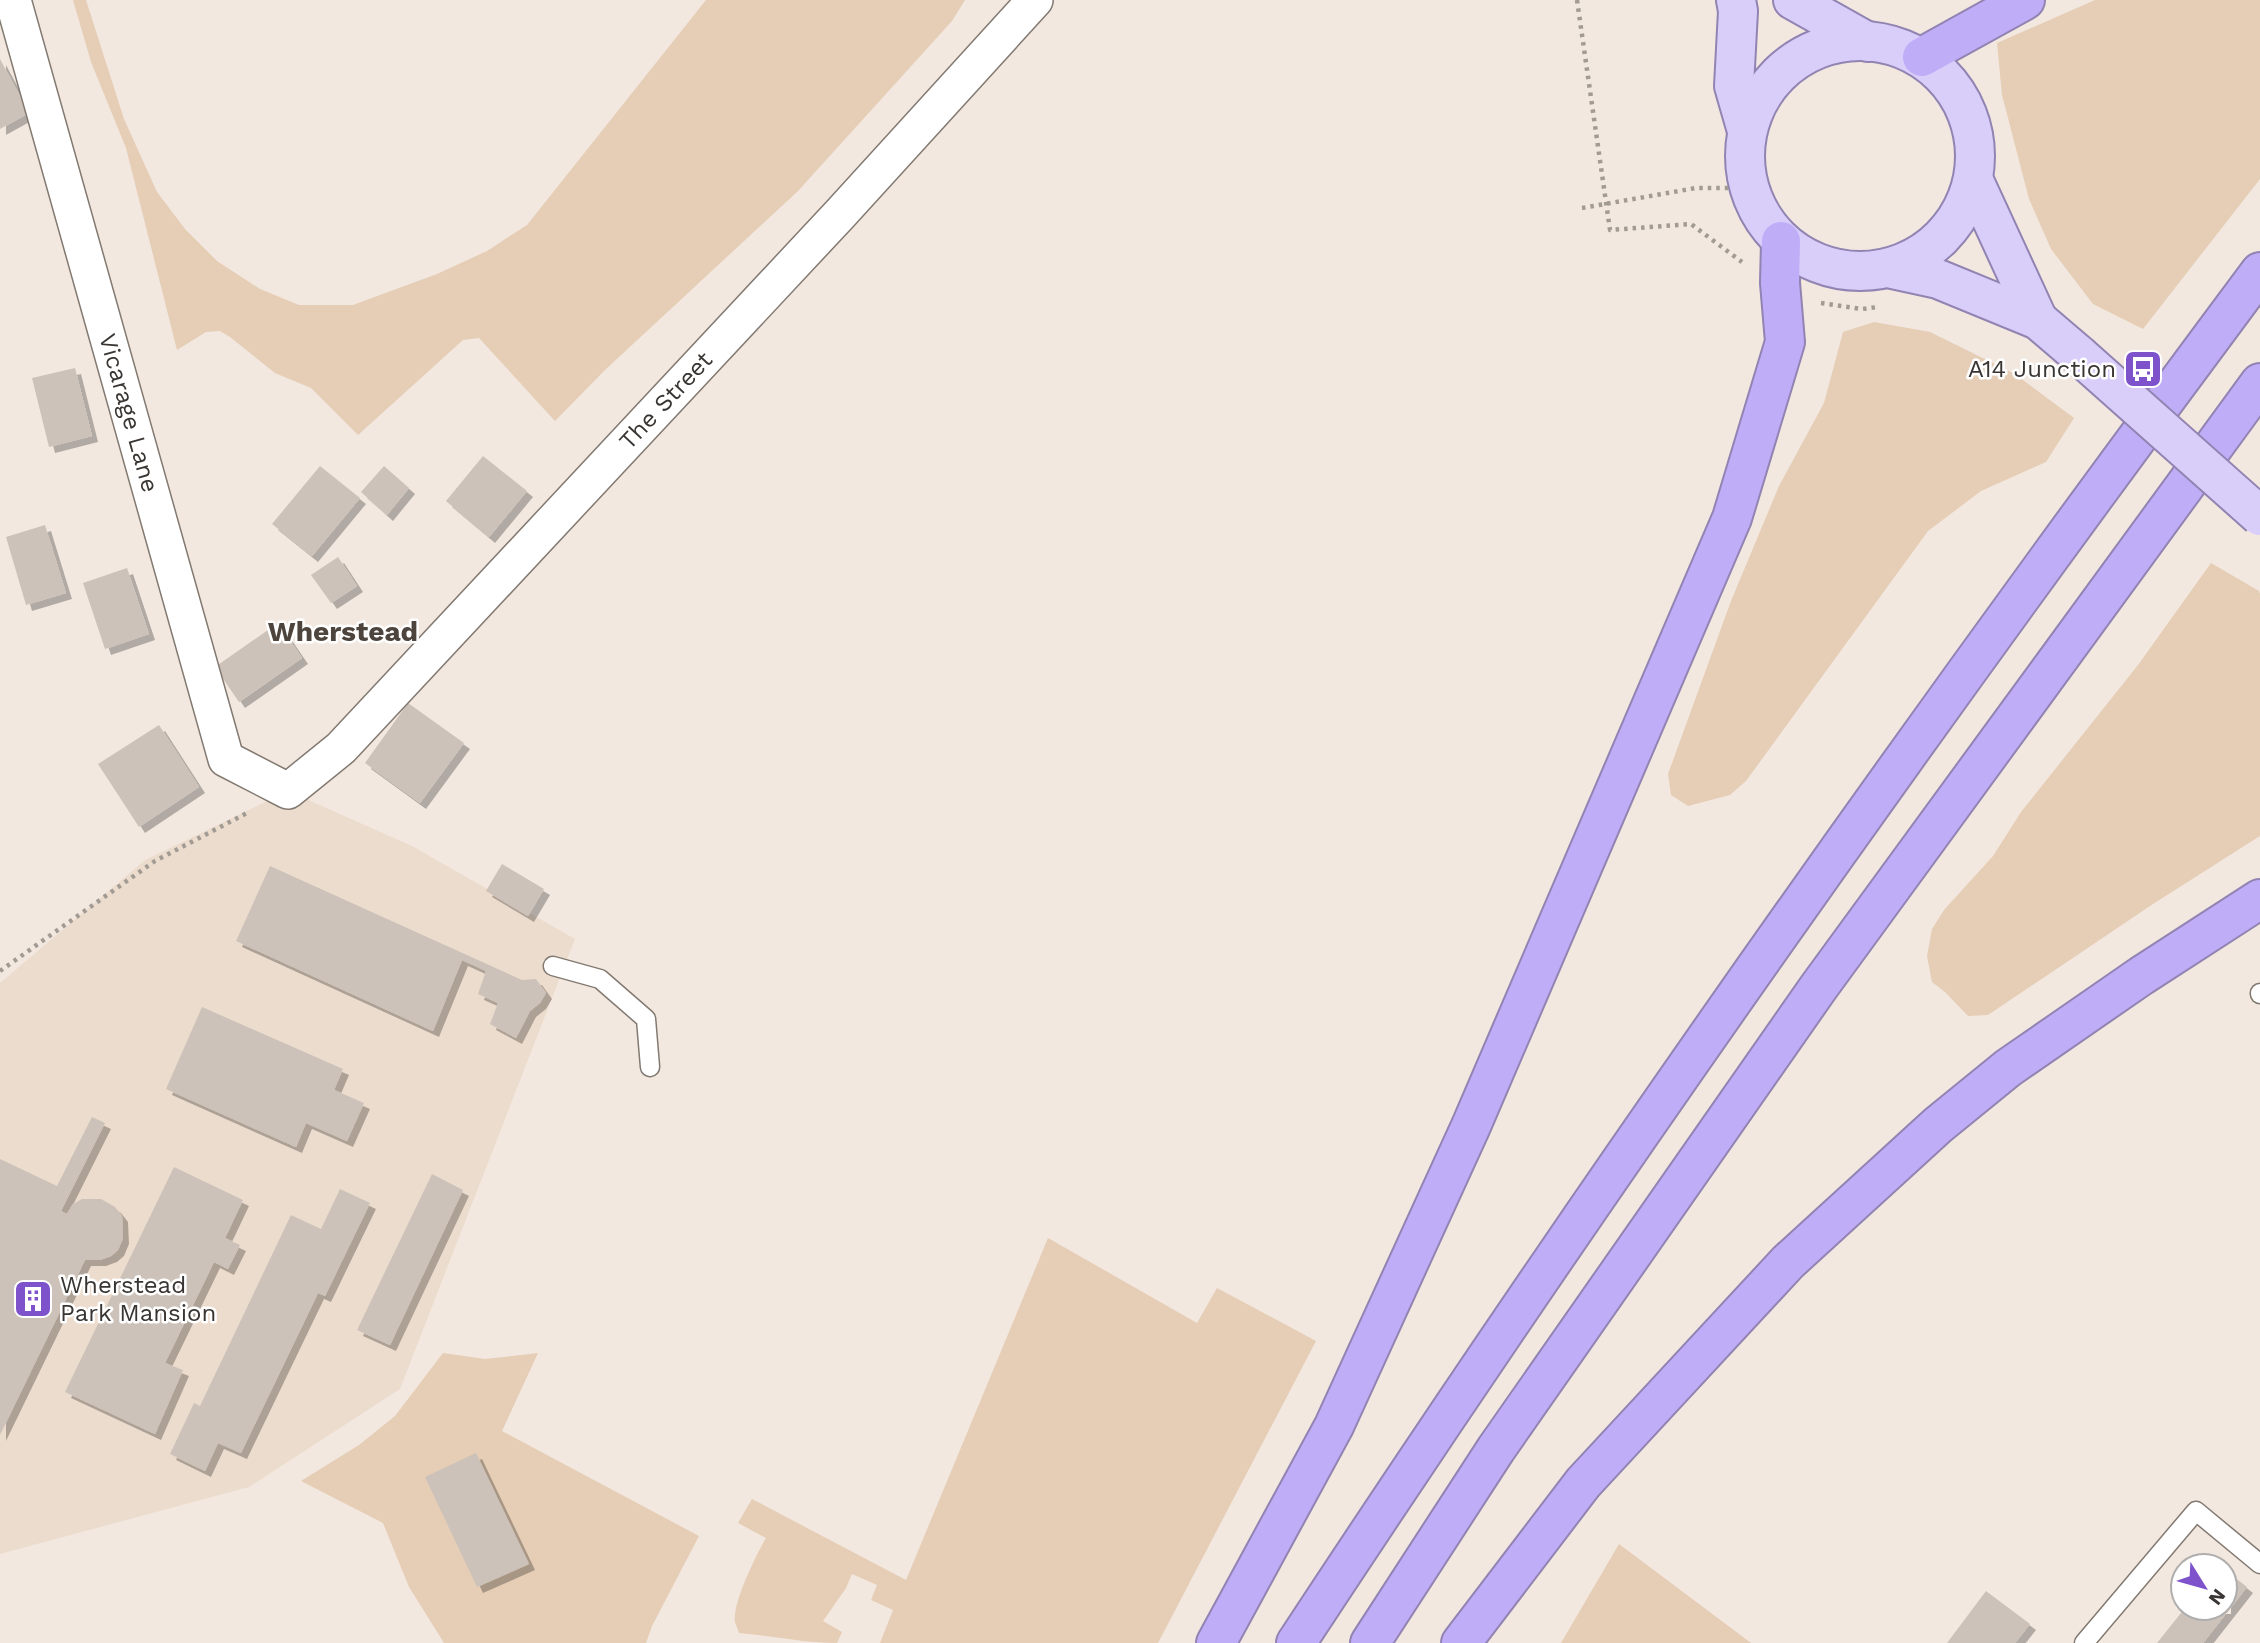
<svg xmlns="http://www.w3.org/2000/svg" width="2260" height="1643" font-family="'Work Sans',sans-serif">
<defs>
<filter id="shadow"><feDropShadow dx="6" dy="6" stdDeviation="0" flood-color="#0004"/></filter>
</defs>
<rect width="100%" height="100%" fill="#f2e8df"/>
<polygon fill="#ecdccd" points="288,791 412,846 575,939 400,1389 249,1487 0,1554 0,983 145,860"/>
<g fill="#e5cdb6">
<polygon points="73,0 86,0 124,119 157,192 185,229 217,261 260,289 299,305 353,305 437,274 487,251 527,225 706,0 965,0 952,21 798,191 605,370 555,421 479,338 463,340 358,435 311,388 275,373 230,337 220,331 206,332 177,350 126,148 91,62"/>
<polygon points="2095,0 2260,0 2260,179 2143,329 2093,304 2051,249 2029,199 2002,95 1997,43"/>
<polygon points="1874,322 1930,332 2015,374 2074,418 2046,462 1981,491 1928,531 1746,781 1730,795 1688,806 1671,795 1668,774 1731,601 1779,486 1824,403 1843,332"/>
<polygon points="2211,563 2259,591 2260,594 2260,836 2153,904 1988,1015 1968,1016 1945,992 1932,982 1927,956 1932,929 1944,910 1993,856 2021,812 2138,665"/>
<path d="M1048 1238 1197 1323 1217 1288 1316 1341 1158 1643H880L893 1610 871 1600 877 1585 852 1574 846 1588 823 1621 842 1632 837 1643C804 1643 773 1636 739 1633 738 1629 736 1626 735 1622 732 1604 756 1555 766 1538L738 1523 752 1499 906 1580Z"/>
<polygon points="443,1353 485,1359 538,1353 502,1431 699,1536 652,1626 646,1643 444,1643 409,1587 383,1523 301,1481 359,1445 395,1416"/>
<polygon points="1619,1544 1751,1643 1561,1643"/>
</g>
<g fill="#ccc2b9" filter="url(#shadow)">
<polygon points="0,59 29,113 0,129"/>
<polygon points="75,368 92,436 49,447 32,378"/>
<polygon points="483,456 527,491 489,537 446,501"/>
<polygon points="320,466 360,498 312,556 272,524"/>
<polygon points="384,466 409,488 387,515 361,492"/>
<polygon points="45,525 66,593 26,605 6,537"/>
<polygon points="338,557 357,586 331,603 311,575"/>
<polygon points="127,568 149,634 105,649 83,583"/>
<polygon points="278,623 302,658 239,702 215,667"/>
<polygon points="408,703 464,743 420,803 365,763"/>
<polygon points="159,725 199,787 139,827 98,764"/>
<polygon points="502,864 544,889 528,916 486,891"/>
<polygon points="270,866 522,980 536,979 546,993 540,1003 530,1011 516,1038 490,1024 498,1003 478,994 486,971 462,960 433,1031 236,941"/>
<polygon points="202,1007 343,1069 334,1090 364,1103 347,1141 306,1123 296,1147 166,1089"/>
<polygon points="92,1117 105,1123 61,1211 67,1214 73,1204 82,1199 101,1199 115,1207 122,1216 123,1238 118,1250 111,1256 100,1260 85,1260 0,1435 0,1159 57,1186"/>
<polygon points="174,1167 243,1200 225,1238 240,1245 228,1269 214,1262 165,1363 183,1370 155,1434 65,1392"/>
<polygon points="432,1174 463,1190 390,1345 357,1330"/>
<polygon points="340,1189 370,1203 325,1296 318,1293 241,1453 218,1443 205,1471 170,1454 194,1403 200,1406 291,1215 321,1229"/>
<polygon points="476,1453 529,1564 477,1587 425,1477"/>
<polygon points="2225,1570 2247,1587 2203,1643 2157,1643 2185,1608 2225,1608"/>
<polygon points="1986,1591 2030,1624 2015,1643 1947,1643"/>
</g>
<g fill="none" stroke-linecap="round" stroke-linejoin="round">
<defs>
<g id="lane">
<polyline points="553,966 600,979 646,1019 650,1067"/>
<polyline points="2260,993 2260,994"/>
<polyline points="2084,1643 2196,1511 2260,1564"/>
</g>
<g id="street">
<path id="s1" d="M13 0 226 759 288 791 341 748 841 213 1035 0"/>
</g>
<g id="primary">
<polyline points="1736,0 1738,11 1734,86 1747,131"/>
<polyline points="1793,0 1868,42"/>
<circle cx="1860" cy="156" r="115"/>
<polyline points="1974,181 2038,320"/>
<polyline points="1892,269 1938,279 2038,320 2079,355"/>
</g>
<g id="highway">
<polyline points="1922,57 2025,0"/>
<polyline points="1216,1643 1334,1426 1471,1126 1732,518 1785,342 1780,283 1781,241"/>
<path d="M1296 1643C1603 1176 1926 720 2260 272"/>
<polyline points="1370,1643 1496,1449 1818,988 2260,383"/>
<polyline points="1461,1643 1583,1483 1788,1262 1938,1125 2008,1068 2141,976 2260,899"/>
</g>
</defs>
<use href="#lane" stroke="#827971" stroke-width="21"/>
<use href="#street" stroke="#827971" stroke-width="38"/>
<use href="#primary" stroke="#9183b2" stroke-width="42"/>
<use href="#highway" stroke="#9183b2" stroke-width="42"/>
<g stroke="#a29b94" stroke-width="4.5" stroke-dasharray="3.5 5" stroke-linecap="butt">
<polyline points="1577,0 1610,230 1691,224 1742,262"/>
<polyline points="1582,208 1696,188 1750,188"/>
<polyline points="1821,303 1862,309 1878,307"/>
<polyline points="0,971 155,861 247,813"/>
</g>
<use href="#lane" stroke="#fff" stroke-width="18"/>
<use href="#street" stroke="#fff" stroke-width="35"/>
<use href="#primary" stroke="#d9cefa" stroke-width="38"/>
<use href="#highway" stroke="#c0adf7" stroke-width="38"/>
<defs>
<polyline id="primary-bridge" points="2079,355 2260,516"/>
</defs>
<use href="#primary-bridge" stroke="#9183b2" stroke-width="42" stroke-linecap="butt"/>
<use href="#primary-bridge" stroke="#d9cefa" stroke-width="38"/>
</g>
<defs>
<symbol id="bus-square" viewBox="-11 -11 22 22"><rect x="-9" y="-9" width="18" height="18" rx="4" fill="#7d52cb" stroke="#fff"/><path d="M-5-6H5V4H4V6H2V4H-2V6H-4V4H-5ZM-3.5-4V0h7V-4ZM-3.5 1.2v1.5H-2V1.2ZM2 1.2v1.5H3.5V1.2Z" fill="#fff"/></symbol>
<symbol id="building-square" viewBox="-11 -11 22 22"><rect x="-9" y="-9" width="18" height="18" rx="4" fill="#7d52cb" stroke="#fff"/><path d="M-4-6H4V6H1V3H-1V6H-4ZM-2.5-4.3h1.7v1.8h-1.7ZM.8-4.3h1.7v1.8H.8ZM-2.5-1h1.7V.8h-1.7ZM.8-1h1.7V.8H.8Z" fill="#fff"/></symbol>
</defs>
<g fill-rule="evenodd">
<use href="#bus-square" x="2121" y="347" width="44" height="44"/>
<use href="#building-square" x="11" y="1277" width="44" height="44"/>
</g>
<g text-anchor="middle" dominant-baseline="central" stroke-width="5" stroke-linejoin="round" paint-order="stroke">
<g font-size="24" fill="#393532" stroke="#fff" text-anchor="end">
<text x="2116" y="369">A14 Junction</text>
<text x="60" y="1285" text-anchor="start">Wherstead<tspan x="60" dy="28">Park Mansion</tspan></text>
</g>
<g font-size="24" fill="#393532" stroke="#fff">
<text stroke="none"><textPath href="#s1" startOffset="1402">The Street</textPath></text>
<text stroke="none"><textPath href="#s1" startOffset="429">Vicarage Lane</textPath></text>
</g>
<g font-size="28" font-weight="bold" fill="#4c443d" stroke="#fff">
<text x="343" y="631">Wherstead</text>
</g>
</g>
<g transform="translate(2204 1587) rotate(127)"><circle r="33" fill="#ffffff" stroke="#b0aead" stroke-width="2"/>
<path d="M0-5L12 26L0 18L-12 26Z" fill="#7d52cb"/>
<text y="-10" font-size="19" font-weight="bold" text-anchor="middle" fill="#393532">N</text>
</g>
</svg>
